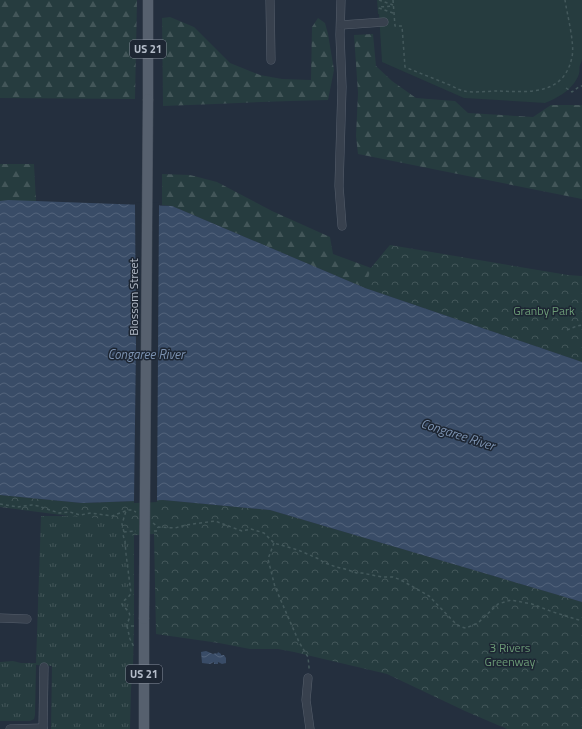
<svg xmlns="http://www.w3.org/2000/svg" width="582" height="729" font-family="'Titillium Web',sans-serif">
<defs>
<pattern id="grass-tufts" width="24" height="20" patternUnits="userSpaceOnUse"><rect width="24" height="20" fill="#263c3f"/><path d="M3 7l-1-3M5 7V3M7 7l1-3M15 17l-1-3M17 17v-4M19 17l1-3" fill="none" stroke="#435659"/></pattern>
<pattern id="forest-firs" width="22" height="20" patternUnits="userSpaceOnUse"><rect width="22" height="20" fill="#263c3f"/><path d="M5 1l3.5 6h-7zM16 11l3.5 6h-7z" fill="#435659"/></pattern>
<pattern id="park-crowns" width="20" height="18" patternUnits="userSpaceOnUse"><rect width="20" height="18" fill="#263c3f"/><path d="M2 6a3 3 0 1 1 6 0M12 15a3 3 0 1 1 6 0" fill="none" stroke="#435659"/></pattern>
<pattern id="water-waves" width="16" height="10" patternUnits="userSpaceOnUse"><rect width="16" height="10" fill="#394c67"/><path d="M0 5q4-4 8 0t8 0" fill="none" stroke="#53647b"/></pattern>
</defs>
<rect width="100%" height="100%" fill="#242f3e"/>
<polygon fill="url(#grass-tufts)" points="134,511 134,626 133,667 131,689 130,729 51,729 52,666 36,665 35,715 34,719 30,721 0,721 0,662 13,661 21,663 36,663 41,516 112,516"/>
<g fill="url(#forest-firs)">
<polygon points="0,0 137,0 135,99 0,98"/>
<path d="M170 17 194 27 230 63 260 75 282 79 311 80 312 27 318 18 325 23 328 34 334 70 328 100C273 101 218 104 163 106L162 18Z"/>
<polygon points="373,34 376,66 392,81 416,98 455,101 468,113 533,117 551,105 582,105 582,199 358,154 356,136 358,93 354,35"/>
<polygon points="0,164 34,164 36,201 0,201"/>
<polygon points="162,174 190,175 217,182 272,211 330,237 333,254 371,268 390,245 365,288 172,206 162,205"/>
</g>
<g fill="url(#park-crowns)">
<polygon points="390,245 568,275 582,276 582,362 365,288 371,268"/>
<polygon points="0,495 82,503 163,500 270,510 582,602 582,729 507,729 465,711 387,674 294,652 278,649 250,649 219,643 156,634 154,534 123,536 120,520 69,516 0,507"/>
</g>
<path fill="#263c3f" d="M377 0H582V59C582 61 581 63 580 65 579 68 580 71 579 74 574 89 558 98 545 103L464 98 382 62 379 14H378Z"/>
<g fill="url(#water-waves)">
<polygon points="8,200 172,206 365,288 582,362 582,602 270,510 163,500 82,503 0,495 0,201"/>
<polygon points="206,651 213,654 216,653 217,654 218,652 221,654 221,655 224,655 226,658 226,663 222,664 218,662 218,664 214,664 214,662 210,664 202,663 201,652"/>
</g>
<polygon fill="#242f3e" points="135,202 159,203 157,502 134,503 136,345"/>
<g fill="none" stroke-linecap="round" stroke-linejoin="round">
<defs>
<g id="minor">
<polyline points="270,0 271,60"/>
<polyline points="341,0 340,35 342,87 339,186 342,226"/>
<polyline points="341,25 384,22"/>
<polyline points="0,618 27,619"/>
<polyline points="308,678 306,700 310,729"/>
<polyline points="10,729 43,728"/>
<polyline points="43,729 44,667"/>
</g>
<g id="major">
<polyline points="148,99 148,0"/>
<polyline points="144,729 144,619"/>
</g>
</defs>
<use href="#minor" stroke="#565f6c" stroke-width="9"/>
<use href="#major" stroke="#414a57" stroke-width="11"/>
<g stroke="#44595c" stroke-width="1.5" stroke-dasharray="3 3" stroke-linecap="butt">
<polyline points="379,0 393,5"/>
<path d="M393 0 395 26H402L405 67C419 73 433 78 447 84 453 86 458 90 464 91 472 93 489 91 498 91 528 92 564 96 572 57 575 44 567 14 565 0"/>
<polyline points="393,13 379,8 379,7 393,6"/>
<polyline points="566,88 572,92 580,86 582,86"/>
<polyline points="567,330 577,326 582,325"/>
<polyline points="0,504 17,507 32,505 38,506 59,513 70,512 80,515 91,513 112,516 128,510 132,510 136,512"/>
<polyline points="153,523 158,527 175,528 186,525 215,521 242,531 251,529 264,533 274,543 298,550 319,559 323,562 336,567 345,569 357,573 362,573 382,577 393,577 401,580 429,596 456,624 461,627 466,628 478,623 498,604 511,600 532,604 553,612 582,621"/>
<polyline points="154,531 157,531 158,527"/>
<polyline points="124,532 122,524 126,511"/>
<polyline points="274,543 268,559 275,587 299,642 308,657 309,667 309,671"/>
<polyline points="127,626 130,639 134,647"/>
<path d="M134 626H127C127 620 127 625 129 619 132 612 125 609 122 604 123 600 129 598 131 593L126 554 125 541 123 535 124 532 136 531"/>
</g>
<use href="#minor" stroke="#38414e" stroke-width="8"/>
<use href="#major" stroke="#56606e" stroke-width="10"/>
<defs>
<polyline id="major-bridge" points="144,619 148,99"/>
</defs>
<use href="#major-bridge" stroke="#414a57" stroke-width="11" stroke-linecap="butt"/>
<use href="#major-bridge" stroke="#56606e" stroke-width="10"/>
</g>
<g text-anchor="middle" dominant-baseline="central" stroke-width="3" stroke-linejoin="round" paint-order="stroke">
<g fill="#1d2633" stroke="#878f9c" stroke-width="1">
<rect x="130" y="40" width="36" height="18" rx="3"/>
<rect x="126" y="665" width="36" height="18" rx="3"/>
</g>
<g font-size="11" font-weight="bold" fill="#b4bcc9">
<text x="148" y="49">US 21</text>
<text x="144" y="674">US 21</text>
</g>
<g font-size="12" fill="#b4bcc9" stroke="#1d2633">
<text transform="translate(133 297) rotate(-90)">Blossom Street</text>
</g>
<g font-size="12" fill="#6b9a76" stroke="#1d2633">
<text x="544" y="310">Granby Park</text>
<text x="510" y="647">3 Rivers<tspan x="510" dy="14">Greenway</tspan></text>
</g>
<g font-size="13" font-style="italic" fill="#7c92b1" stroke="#1d2633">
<text x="146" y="354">Congaree River</text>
<text transform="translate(458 434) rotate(18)">Congaree River</text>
</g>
</g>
</svg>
